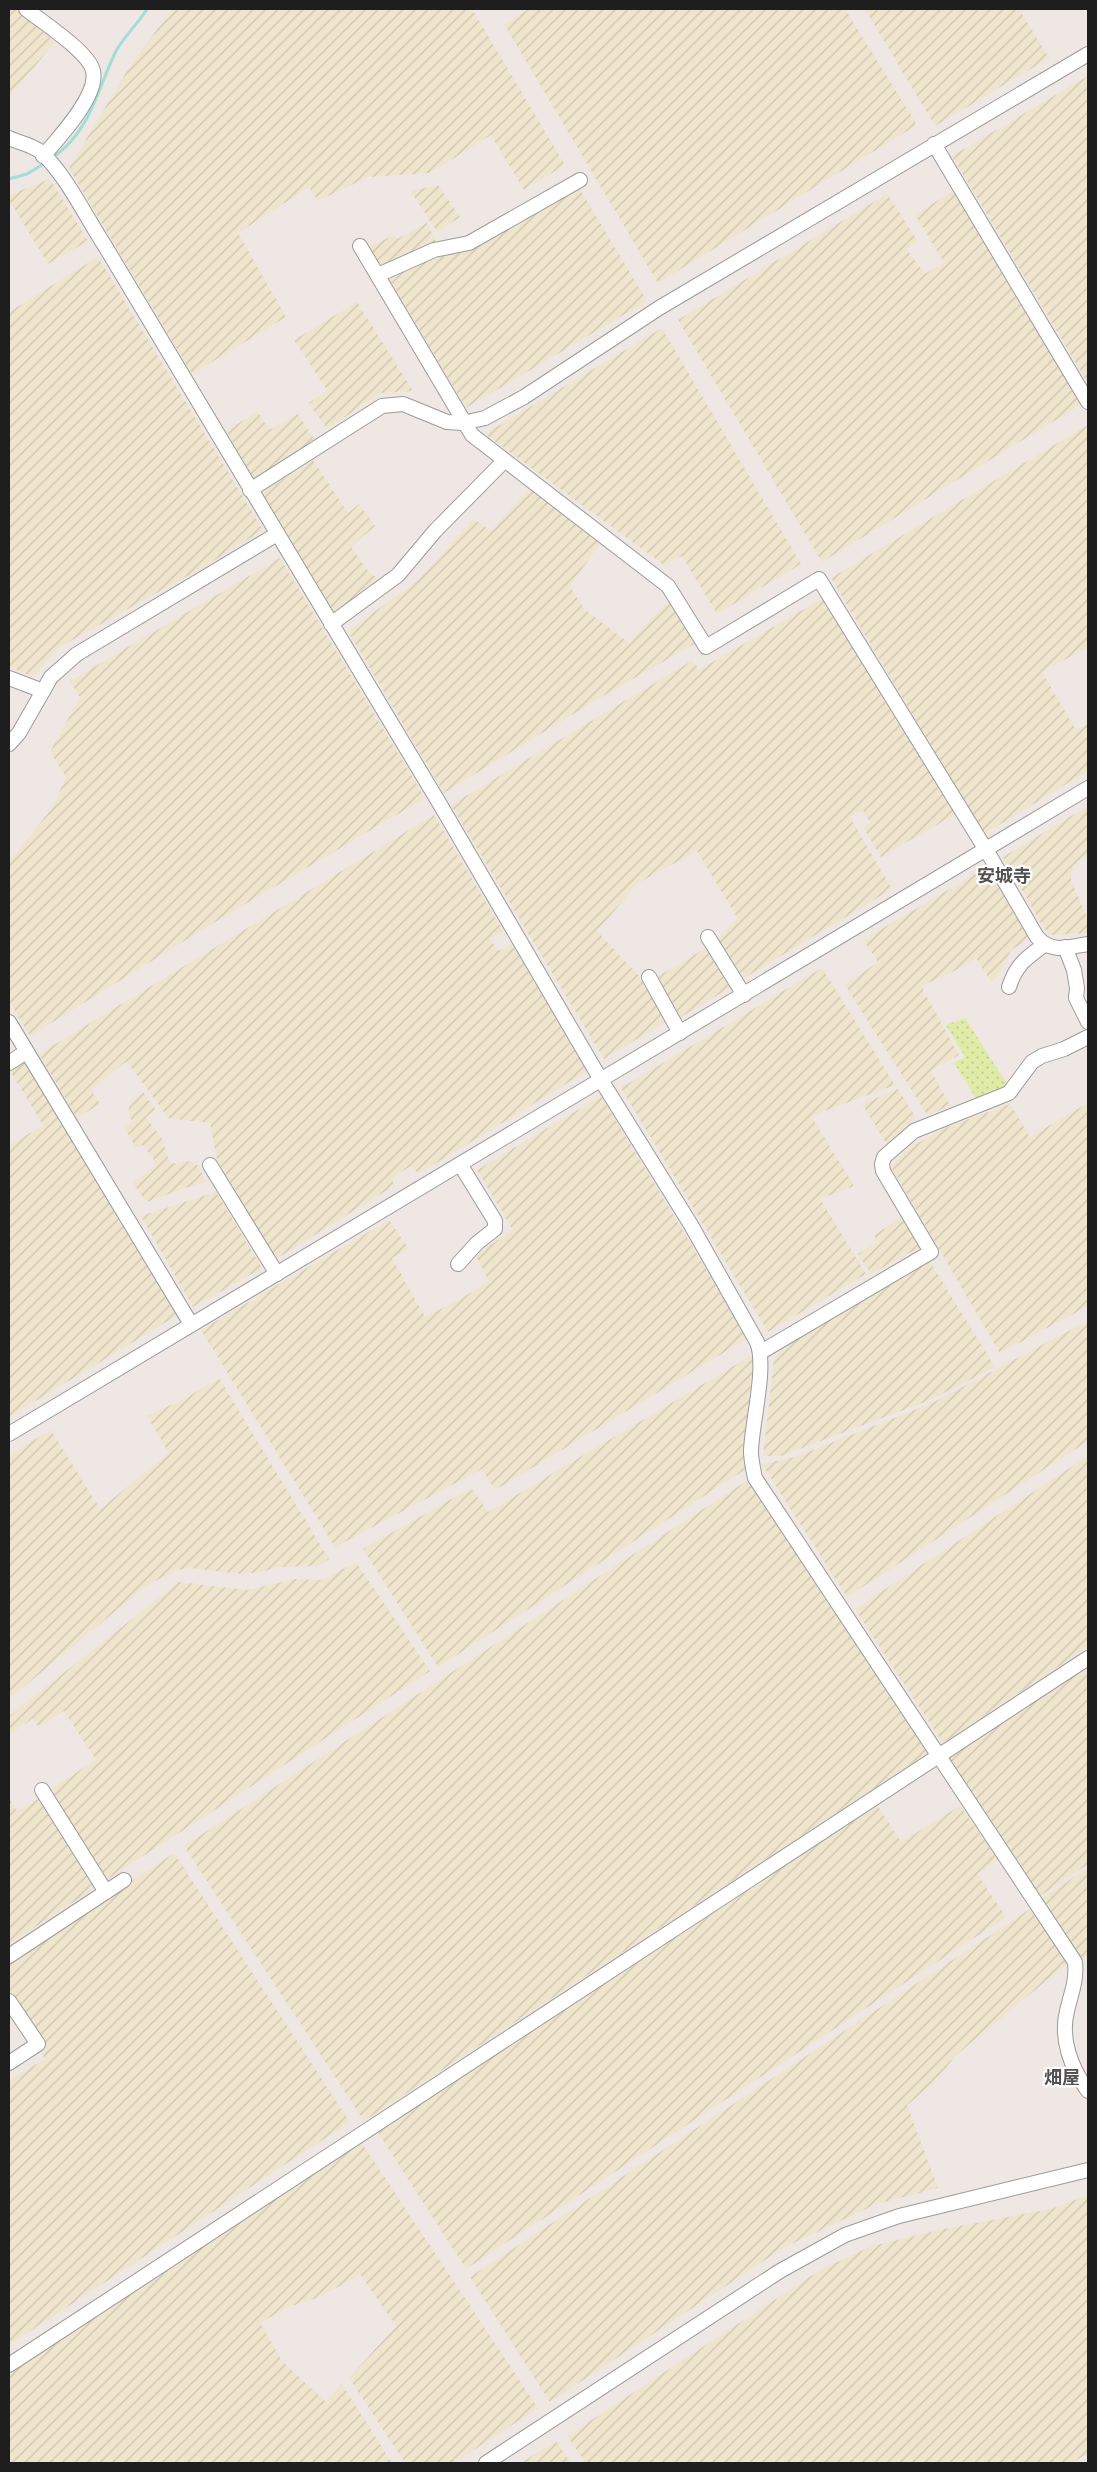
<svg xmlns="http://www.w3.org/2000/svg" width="1097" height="2472" font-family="Figtree,'Noto Sans JP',sans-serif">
<defs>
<pattern id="farmland-furrows" width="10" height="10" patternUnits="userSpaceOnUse" patternTransform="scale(1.25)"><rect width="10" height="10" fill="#efe5cd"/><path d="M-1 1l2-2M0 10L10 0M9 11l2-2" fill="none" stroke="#ccc4b0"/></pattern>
<pattern id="grass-dots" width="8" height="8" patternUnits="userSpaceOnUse" patternTransform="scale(1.25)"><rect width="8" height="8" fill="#e0eba7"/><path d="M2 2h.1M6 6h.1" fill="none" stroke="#c0c98f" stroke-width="1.8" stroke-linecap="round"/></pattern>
</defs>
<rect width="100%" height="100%" fill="#efe7e3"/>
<g fill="url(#farmland-furrows)">
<polygon points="9,9 16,9 55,42 9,97"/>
<polygon points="173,9 472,9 565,165 524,190 491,135 430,173 368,177 318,201 309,187 238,233 286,317 192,374 69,168 133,61"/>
<polygon points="529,9 845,9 917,125 658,283 504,24"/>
<polygon points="865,9 1019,9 1049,58 935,126"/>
<polygon points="1088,76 1088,383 952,156"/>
<polygon points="50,179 88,241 48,264 9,200 9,195"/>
<polygon points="438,185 460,217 437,232 411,191"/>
<polygon points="579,188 647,301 466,408 388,277"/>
<polygon points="954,190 1082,404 822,562 678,320 887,194 918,241 906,249 925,274 944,262 915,215"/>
<polygon points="427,223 438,246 381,268 367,248 394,235 397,239"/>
<polygon points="98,257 263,530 200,569 56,649 34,677 9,667 9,312"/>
<polygon points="357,302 413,391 381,393 327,429 309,403 327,390 294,340"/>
<polygon points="662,328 801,564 717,614 682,556 664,565 485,434"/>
<polygon points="257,411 269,430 298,414 316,442 254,480 227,431"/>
<polygon points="1088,425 1088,647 1042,672 1076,730 1088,724 1088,771 984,834 831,578"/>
<polygon points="313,460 348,513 359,504 375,526 351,547 367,570 379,580 334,613 261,493"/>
<polygon points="530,487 602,541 570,586 584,609 629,643 670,599 696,643 596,700 444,793 348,631 418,580 473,519 491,531"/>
<polygon points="280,558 425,798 215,922 30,1036 9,1001 9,862 53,807 66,777 50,752 80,697 70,681"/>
<polygon points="825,597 956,814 881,857 863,827 870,823 863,810 850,817 892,889 744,978 718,939 738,919 697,851 638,883 597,931 639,976 667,1021 604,1059 451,805 693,660 699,670"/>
<polygon points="1088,806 1088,854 1073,866 1071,873 1071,881 1088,919 1088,933 1051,935 1045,930 1003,857"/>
<polygon points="434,815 503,931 490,939 498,951 512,944 587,1071 418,1174 412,1165 391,1179 395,1185 276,1259 217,1160 210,1123 168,1118 127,1061 91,1090 100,1104 77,1118 39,1054"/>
<polygon points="987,867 1029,939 1011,950 998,976 991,982 976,958 947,975 921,986 959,1055 931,1071 950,1105 928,1116 845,985 878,962 863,940"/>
<polygon points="709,946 733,986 681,1017 657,977"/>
<polygon points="822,968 895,1085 811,1116 854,1186 820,1199 866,1274 768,1332 621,1088"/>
<polygon points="24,1061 178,1315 9,1417 9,1146 43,1125 10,1071"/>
<polygon points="898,1089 916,1118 887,1145 862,1104"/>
<polygon points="143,1092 156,1110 146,1117 162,1139 170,1164 191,1161 198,1166 206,1181 146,1202 133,1183 157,1164 143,1145 136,1148 124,1127 132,1121 128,1114 130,1102"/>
<polygon points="601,1096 748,1338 495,1490 482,1469 335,1547 201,1330 389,1220 409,1249 392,1258 425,1317 462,1298 489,1281 475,1255 513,1230 477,1170"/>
<polygon points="1088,1103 1088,1306 1000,1353 891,1167 907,1149 948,1127 1010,1104 1030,1137"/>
<polygon points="216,1192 262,1268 193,1307 141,1216"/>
<polygon points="904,1216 922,1246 871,1274 858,1254 878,1242 874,1235"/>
<polygon points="929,1260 995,1367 930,1400 781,1456 763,1456 774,1360 778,1353 788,1343"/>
<polygon points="1088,1321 1088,1441 847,1597 762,1464 795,1457 932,1403"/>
<polygon points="754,1354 746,1469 438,1667 363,1549 471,1488 488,1512"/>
<polygon points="219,1378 329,1559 317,1566 277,1567 262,1572 241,1574 190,1568 177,1570 147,1585 9,1699 9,1455 51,1430 100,1509 169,1453 147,1416 186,1398"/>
<polygon points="1088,1456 1088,1647 943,1743 855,1609"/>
<polygon points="748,1480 928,1753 364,2121 184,1846"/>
<polygon points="356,1562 430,1671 106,1880 48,1790 96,1760 64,1711 39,1727 32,1719 9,1735 9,1716 179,1582 247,1590 295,1579 322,1580"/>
<polygon points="1088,1667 1088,1864 1040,1896 949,1758"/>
<polygon points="9,1798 17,1811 40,1798 98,1886 9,1944"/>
<polygon points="877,1805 901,1842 960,1806 998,1859 977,1874 1006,1917 466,2269 377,2131"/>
<polygon points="174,1853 350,2122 9,2345 9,2080 45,2059 40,2051 47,2046 9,1989 9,1962"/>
<polygon points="1088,1868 1088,1955 1082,1958 1042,1898"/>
<polygon points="1030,1909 1068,1963 956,2055 933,2084 907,2105 938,2188 877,2204 785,2247 550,2402 470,2277"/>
<polygon points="361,2142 538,2408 454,2463 405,2463 349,2378 396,2326 361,2275 317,2298 288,2307 260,2323 282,2361 326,2402 342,2384 392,2463 9,2463 9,2371"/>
<polygon points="1088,2195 1088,2453 1072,2463 586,2463 567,2436 822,2269 872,2246 939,2230 1054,2208"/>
<polygon points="556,2441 571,2463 521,2463"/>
</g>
<polygon fill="url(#grass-dots)" points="965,1018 1009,1087 978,1101 954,1063 965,1057 946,1025"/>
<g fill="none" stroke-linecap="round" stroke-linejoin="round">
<g stroke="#a2ded7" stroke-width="3">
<path d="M52 158C89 134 97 91 115 53 123 37 138 24 147 9"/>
<polyline points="9,179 27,174 45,163"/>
</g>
<defs>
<g id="minor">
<path d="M26 9C42 22 89 52 93 71 99 95 58 139 43 156"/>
<path d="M9 138C19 143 31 144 41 152 66 175 86 217 105 246L441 806 601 1080 691 1225 757 1342C767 1367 752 1421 751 1451 751 1460 753 1469 755 1478L1075 1962C1077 1981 1071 1993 1067 2011 1060 2039 1071 2068 1088 2091"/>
<polyline points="934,144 1088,402"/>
<path d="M360 246 472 435 668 586 706 647 819 579 991 858 1037 937C1052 954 1068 947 1088 944"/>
<polyline points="378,275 434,250 469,243 580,180"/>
<polyline points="250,490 382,406 403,404 447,422 463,423 485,418 524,397 659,308 1088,54"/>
<polyline points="331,624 398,575 435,531 504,461"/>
<polyline points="9,678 43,691"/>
<polyline points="9,744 19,733 51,677 77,654 277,534"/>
<polyline points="708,937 744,995"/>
<polyline points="1065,947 1074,970 1077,988 1076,998 1088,1022"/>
<polyline points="649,977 680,1033"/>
<path d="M1009 987C1016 965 1026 958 1044 945"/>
<polyline points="9,1022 191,1324"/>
<polyline points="9,1063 26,1052"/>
<polyline points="210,1165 277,1274"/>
<polyline points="458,1264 477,1243 495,1229 495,1221 460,1164"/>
<polyline points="761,1352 931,1252 883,1171 882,1164 884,1157 914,1131 1009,1093 1032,1062 1042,1056 1064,1049 1088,1037"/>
<polyline points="9,1434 1088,788"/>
<polyline points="42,1790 106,1892"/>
<polyline points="9,1956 124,1880"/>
<polyline points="9,2001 38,2044 9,2063"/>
<polyline points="9,2365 1088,1658"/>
<polyline points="486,2463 780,2271 845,2235 899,2216 1088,2170"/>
</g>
</defs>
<use href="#minor" stroke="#9b9b9b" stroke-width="16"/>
<use href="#minor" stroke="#fff" stroke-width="14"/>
</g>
<g text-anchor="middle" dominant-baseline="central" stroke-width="4.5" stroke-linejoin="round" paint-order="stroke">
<g font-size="18" font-weight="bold" fill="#515151" stroke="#fff">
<text x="1004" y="876">安城寺</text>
<text x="1062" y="2078">畑屋</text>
</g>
</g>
<rect width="1097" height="2472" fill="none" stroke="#1e1e1e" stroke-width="20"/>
</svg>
